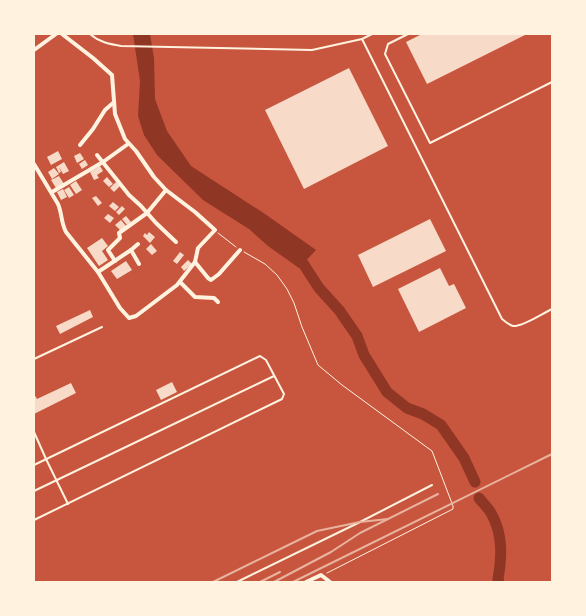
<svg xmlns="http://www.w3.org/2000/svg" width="586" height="616" font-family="'PT Sans',sans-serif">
<rect width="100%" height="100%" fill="#c8553d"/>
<polygon fill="#8f3625" points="133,34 150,34 154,58 155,99 167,131 191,166 265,214 316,250 299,268 268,246 249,229 203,200 157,155 144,135 138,116 140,81"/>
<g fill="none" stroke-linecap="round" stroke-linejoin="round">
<g stroke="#8f3625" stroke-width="11">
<polyline points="295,251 319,288 339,310 357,336 364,355 387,392 407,408 423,414 441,425 464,458 475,482"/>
<path d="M479 498C483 503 488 508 491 513 503 534 502 556 498 579L499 582"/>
</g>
</g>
<g fill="#f7dbc8">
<polygon points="422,34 527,34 427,84 406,42"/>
<polygon points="349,68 388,146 304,189 265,110"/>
<polygon points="58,151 62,159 51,165 47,157"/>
<polygon points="80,153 84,159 77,163 74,156"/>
<polygon points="85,160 88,165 82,169 79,164"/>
<polygon points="64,162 69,171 63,174 59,167 61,172 59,173 56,167"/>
<polygon points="100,166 103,171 97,175 99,178 94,180 90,172"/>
<polygon points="54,168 59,174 52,179 48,172"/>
<polygon points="59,176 64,184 56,188 51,180"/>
<polygon points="107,177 113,184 109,187 103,181"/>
<polygon points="76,181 82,190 76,194 70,185"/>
<polygon points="116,182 120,186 114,192 110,188"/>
<polygon points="69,187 74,195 69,198 64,190"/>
<polygon points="63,189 67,197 61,200 57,192"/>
<polygon points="96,196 102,203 98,206 92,198"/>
<polygon points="113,202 119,207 115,211 109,206"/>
<polygon points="122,206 125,209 119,215 116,212"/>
<polygon points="108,214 114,218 110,223 104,218"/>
<polygon points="126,216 131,222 127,225 122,219"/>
<polygon points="430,219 446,251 373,287 358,255"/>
<polygon points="121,220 126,226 121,231 115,225"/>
<polygon points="149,232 155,237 150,243 143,236 145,233 147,235"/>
<polygon points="102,238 108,246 102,251 108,260 99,266 87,248"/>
<polygon points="151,244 157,251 152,255 146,249"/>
<polygon points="180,252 184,255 177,264 173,261"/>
<polygon points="188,260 192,264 184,271 181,267"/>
<polygon points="126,261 132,270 117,279 111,271"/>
<polygon points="440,268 449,286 454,284 466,308 419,332 398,289"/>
<polygon points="90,310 93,317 60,334 56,326"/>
<polygon points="172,382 177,392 161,400 156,390"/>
<polygon points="71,383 76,393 34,414 34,394 37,399"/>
</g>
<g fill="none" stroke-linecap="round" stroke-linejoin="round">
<g stroke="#fff3e0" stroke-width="1">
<polyline points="218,233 236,247"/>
<polyline points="244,252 265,264 277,275 287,289 294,303 302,327 318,365 342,385 432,451 453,506 453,509 327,573"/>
</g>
<g stroke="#fff3e0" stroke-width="2">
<path d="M90 34C99 42 109 44 121 46L312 50 362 39 372 34"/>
<polyline points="408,34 388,44 385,54 430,143 552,82"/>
<path d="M362 39 502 319C506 322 509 325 513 326 523 327 543 313 552 309"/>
<polyline points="34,359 102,327"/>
<polyline points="34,432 46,459 68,504"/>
<polyline points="34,465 260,356 266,360 284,394 282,399 34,520"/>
<polyline points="34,491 274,376"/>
<polyline points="237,582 360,522 432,485"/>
</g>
<g stroke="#fff3e0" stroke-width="4">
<polyline points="34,50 56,34"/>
<polyline points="80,145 93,129 105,110 113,103"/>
<polyline points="97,155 129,195 141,206 156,223 176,242"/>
<path d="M34 164 58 204C62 213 61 223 66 232L98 272 120 308 129 318 136 316 177 285 195 262 198 248 215 230 195 212 166 190 154 177 136 151 125 139 115 114 112 75 93 58 62 34"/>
<polyline points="52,192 103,162 128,144"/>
<polyline points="131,250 139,264"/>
<polyline points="115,261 108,250 120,238 119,233 147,213 166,190"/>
<polyline points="195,262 208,278 211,280 219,274 240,250"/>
<polyline points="98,272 131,250 138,244"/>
<polyline points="180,282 195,297 214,298 218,302"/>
<polyline points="306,582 321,575 330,582"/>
</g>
<g stroke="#e9b49f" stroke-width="2">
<polyline points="213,582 317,531 360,522 388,519"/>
<polyline points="260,582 280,572"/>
<polyline points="274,582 331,552 360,533 438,494"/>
<polyline points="293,582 552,454"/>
</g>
</g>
<rect width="586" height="616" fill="none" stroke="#fff3e0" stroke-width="70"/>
</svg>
